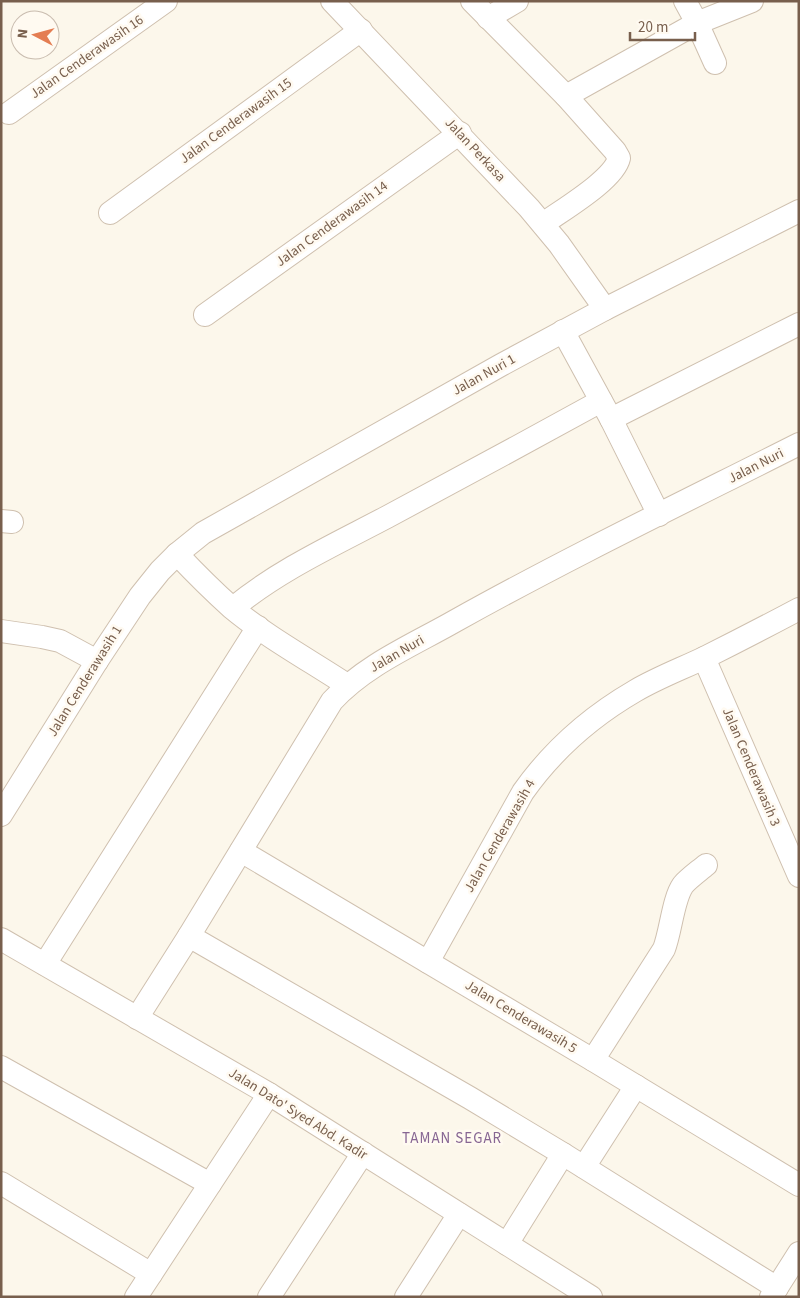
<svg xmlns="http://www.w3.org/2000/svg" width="800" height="1298" font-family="'Source Sans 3',sans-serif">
<rect width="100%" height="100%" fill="#fcf7eb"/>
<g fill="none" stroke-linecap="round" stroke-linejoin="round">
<defs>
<g id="minor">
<polyline points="332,1 529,208 559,244 605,309"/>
<path d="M472 1 566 96 615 151 619 158C614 180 562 210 543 224"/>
<polyline points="685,1 697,23 715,63"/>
<polyline points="488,18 517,1"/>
<polyline points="566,96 697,23 752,1"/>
<polyline points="9,113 166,1"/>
<polyline points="110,213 361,30"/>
<polyline points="205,315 460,133"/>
<polyline points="563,331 611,419 659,515"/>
<polyline points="611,419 799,324"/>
<polyline points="1,521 12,522"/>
<path d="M177 554C195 573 213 591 232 608 267 637 309 660 347 685"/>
<path d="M233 608C279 570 334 545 387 517 458 479 530 440 601 401"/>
<polyline points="1,631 42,637 60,641 97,661"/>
<polyline points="704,658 799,876"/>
<polyline points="1,815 97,661 140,596 160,571 177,554 203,533 501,365 605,309 799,211"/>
<polyline points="241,851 593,1060 799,1185"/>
<polyline points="189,936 470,1098 563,1154 777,1288"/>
<polyline points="1,939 269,1094 591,1297"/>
<path d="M428 962 523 792C552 751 592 716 635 691 657 678 681 669 704 658 736 642 767 626 799 609"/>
<polyline points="45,964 258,627"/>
<path d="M137 1018 189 936 332 701C365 665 413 645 455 621 568 558 684 502 799 444"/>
<path d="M593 1060 664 949C671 931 673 899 683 885 689 878 699 871 706 865"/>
<polyline points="1,1067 210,1184"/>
<polyline points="584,1167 636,1086"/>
<polyline points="1,1183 151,1274"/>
<polyline points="507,1244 563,1154"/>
<polyline points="136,1297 269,1094"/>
<polyline points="269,1297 363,1153"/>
<polyline points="406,1297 459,1214"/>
<polyline points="771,1297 799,1253"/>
</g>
</defs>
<use href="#minor" stroke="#cfc0af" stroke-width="24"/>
<use href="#minor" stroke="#fff" stroke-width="22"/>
</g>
<g text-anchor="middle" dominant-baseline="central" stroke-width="5" stroke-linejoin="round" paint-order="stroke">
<g font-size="14" fill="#785f4d" stroke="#fffaf1">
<text transform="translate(87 57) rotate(-35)">Jalan Cenderawasih 16</text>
<text transform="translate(236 121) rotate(-36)">Jalan Cenderawasih 15</text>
<text transform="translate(475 150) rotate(47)">Jalan Perkasa</text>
<text transform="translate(332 224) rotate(-36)">Jalan Cenderawasih 14</text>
<text transform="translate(484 375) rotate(-29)">Jalan Nuri 1</text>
<text transform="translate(756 466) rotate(-27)">Jalan Nuri</text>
<text transform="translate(397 654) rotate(-30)">Jalan Nuri</text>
<text transform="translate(85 681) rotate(-58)">Jalan Cenderawasih 1</text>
<text transform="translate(751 767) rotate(67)">Jalan Cenderawasih 3</text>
<text transform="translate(500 836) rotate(-60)">Jalan Cenderawasih 4</text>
<text transform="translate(521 1017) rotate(31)">Jalan Cenderawasih 5</text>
<text transform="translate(298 1114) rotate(32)">Jalan Dato' Syed Abd. Kadir</text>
</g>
<g font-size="15" letter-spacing="1" fill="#876693" stroke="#fffaf1">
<text x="452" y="1138">TAMAN SEGAR</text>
</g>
</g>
<rect width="800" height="1298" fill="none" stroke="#785f4d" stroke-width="5"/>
<g transform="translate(35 35) rotate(276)"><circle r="24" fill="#fffaf1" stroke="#c9bcaf"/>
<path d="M0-4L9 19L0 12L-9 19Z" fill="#e47d52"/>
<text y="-8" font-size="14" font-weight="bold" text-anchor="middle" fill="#785f4d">N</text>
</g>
<path d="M630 32v8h65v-8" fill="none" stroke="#785f4d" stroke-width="2.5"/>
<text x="638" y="32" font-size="15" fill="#785f4d" stroke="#fffaf1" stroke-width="4" paint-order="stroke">20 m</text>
</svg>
